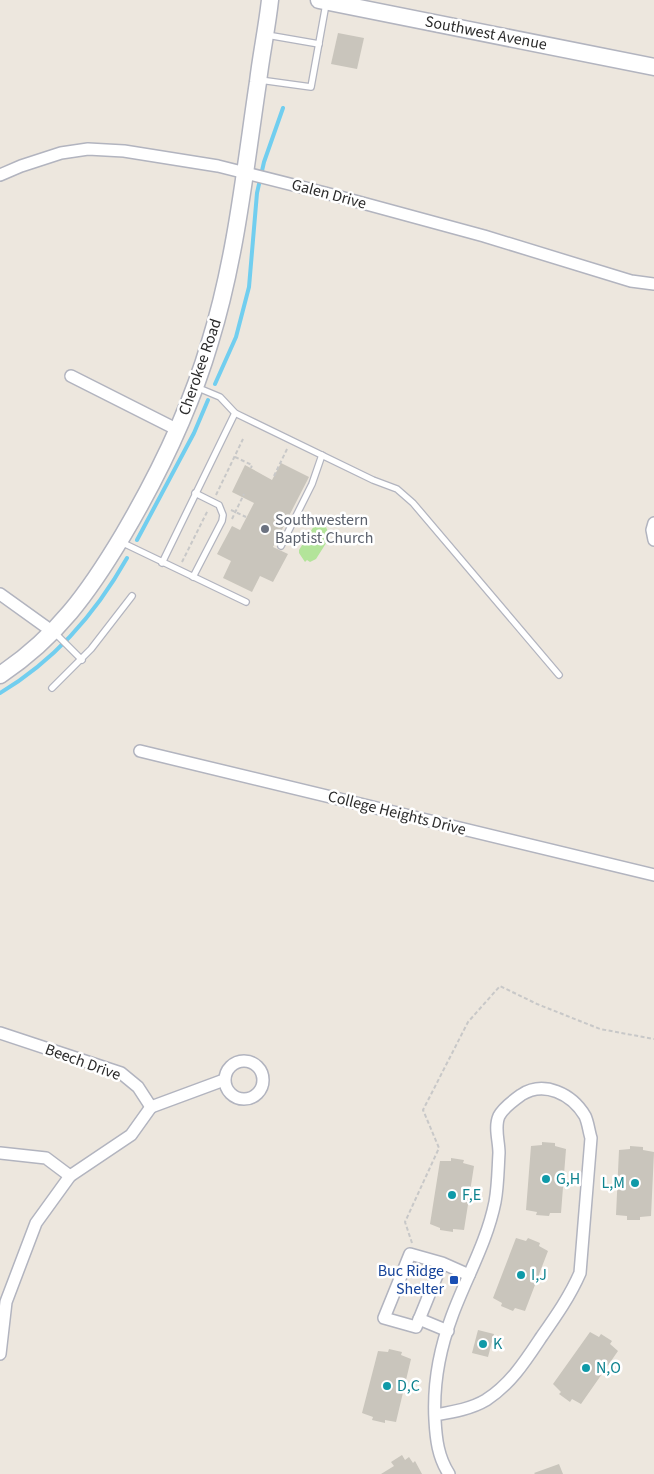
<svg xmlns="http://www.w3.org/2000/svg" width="654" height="1474" font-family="'Source Sans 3',sans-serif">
<rect width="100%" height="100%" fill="#ede7de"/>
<polygon fill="#b3e49a" points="314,526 326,527 330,537 316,559 310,562 307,560 305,562 299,553 299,550"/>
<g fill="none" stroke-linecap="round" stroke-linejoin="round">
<g stroke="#71ceef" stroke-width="4">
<polyline points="215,384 236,337 249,287 257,193 264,162 283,108"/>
<polyline points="137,540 194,433 208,400"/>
<path d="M0 693C54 661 96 613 127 558"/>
</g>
</g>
<g fill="#c9c5bc">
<polygon points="338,33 364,38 357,69 331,64"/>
<polygon points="281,463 309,477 273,547 288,554 273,582 260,576 252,592 223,578 231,561 217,554 232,526 240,530 254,503 232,492 245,465 272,480"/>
<polygon points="542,1142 555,1143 555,1146 566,1149 561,1213 550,1213 549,1216 536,1215 537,1212 526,1210 531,1146 542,1145"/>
<polygon points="630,1146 643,1147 643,1150 654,1152 651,1216 640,1217 640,1220 627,1220 627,1216 616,1215 619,1150 630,1149"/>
<polygon points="451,1158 464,1160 463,1163 474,1166 464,1230 453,1229 453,1232 440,1230 440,1228 430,1224 440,1161 451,1161"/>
<polygon points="516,1238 526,1241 528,1238 540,1243 539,1246 548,1251 525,1311 515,1308 513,1311 501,1306 502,1303 493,1298"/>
<polygon points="478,1330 494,1334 488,1357 472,1353"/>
<polygon points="590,1332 599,1337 601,1334 612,1341 610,1344 618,1351 581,1404 572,1399 570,1402 559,1394 561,1392 553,1384"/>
<polygon points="389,1349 402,1352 401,1355 411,1359 396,1422 385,1420 385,1423 372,1420 373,1417 362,1413 378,1351 388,1352"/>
<polygon points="402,1455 405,1460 409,1457 413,1463 415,1461 422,1474 381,1474 394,1466 391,1462"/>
<polygon points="559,1464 563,1474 535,1474 534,1473"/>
</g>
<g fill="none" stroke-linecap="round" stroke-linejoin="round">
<defs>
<g id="lane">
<polyline points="267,35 319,44"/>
<polyline points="260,80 311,87 326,4"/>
<polyline points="196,387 220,397 235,413 373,480 397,489 413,503 559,675"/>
<polyline points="121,542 246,602"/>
<polyline points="281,546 312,484 322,455"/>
<polyline points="162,563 235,413"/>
<polyline points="193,577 222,521 223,515 219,505 195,493"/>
<polyline points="55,633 82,660"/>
<polyline points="52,688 91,649 132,596"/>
</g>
<g id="street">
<polyline points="0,175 21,166 61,153 88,149 124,151 218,166 333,195 484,236 631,281 654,284"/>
<polyline points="71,376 178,430"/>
<polyline points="654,523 652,530 654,540"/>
<polyline points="0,594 53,632"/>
<polyline points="140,751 654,875"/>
<polyline points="0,1033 121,1073 138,1087 151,1107"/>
<circle cx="244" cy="1080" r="19"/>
<polyline points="151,1107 224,1080"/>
<polyline points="0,1153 46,1158 70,1176"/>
<polyline points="442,1263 416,1327 384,1318 410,1254 442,1263 469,1275"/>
<polyline points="419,1319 448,1331"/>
<polyline points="0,1354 6,1302 36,1223 70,1176 131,1135 151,1107"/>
<path d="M435 1415C452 1412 471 1409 486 1400 511 1384 526 1360 542 1336 556 1316 570 1296 580 1273L591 1138C589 1132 588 1122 585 1116 572 1094 544 1080 521 1095 514 1100 503 1108 499 1116 494 1127 499 1141 499 1153 498 1169 498 1186 495 1202 487 1242 466 1278 452 1316 440 1348 433 1385 435 1420 436 1439 438 1457 449 1474"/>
</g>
<g id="secondary">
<polyline points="319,0 654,67"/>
<path d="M0 675C57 637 89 592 123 535 159 474 190 410 210 342 236 258 245 169 258 82 261 55 267 28 270 0"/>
</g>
</defs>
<use href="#lane" stroke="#b2b4bf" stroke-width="8"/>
<use href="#street" stroke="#b2b4bf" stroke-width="14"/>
<use href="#secondary" stroke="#b2b4bf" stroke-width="19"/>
<g stroke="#c8c8c8" stroke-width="2" stroke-dasharray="4 2.5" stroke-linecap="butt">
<polyline points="235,457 252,465 251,468"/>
<polyline points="274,476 288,447"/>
<polyline points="216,495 243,439"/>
<polyline points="231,510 246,517"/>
<polyline points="232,519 244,494"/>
<polyline points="182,562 208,510"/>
<polyline points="412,1243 405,1222 439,1148 423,1110 468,1022 500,986 537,1004 600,1029 654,1039"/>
</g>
<use href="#lane" stroke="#fff" stroke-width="5.5"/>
<use href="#street" stroke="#fff" stroke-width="11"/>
<use href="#secondary" stroke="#fff" stroke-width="16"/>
</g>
<circle fill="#6b7280" stroke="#fff" stroke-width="2" cx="265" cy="529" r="5"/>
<g fill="#0f9aa8" stroke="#fff" stroke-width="2">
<circle cx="546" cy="1179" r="5"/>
<circle cx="635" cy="1183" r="5"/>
<circle cx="452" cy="1195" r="5"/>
<circle cx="521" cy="1275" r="5"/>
<circle cx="483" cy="1344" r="5"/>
<circle cx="586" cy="1368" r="5"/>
<circle cx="387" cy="1386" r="5"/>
</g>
<rect fill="#1a4fb4" stroke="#fff" stroke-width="2" x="449" y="1275" width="10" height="10" rx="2.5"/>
<g text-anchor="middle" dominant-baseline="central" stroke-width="5" stroke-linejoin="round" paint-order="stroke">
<g font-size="16" fill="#2c2c2c" stroke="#fff">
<text transform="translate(486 33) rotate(11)">Southwest Avenue</text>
<text transform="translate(329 194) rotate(15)">Galen Drive</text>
<text transform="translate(200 367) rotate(-71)">Cherokee Road</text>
<text transform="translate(397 813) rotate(14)">College Heights Drive</text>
<text transform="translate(83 1062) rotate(20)">Beech Drive</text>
</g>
<g font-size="16" fill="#5b616d" stroke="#fff" text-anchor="start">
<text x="275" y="520">Southwestern<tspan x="275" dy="18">Baptist Church</tspan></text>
</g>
<g font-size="16" fill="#0d838f" stroke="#fff" text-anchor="start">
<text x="556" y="1179">G,H</text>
<text x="625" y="1183" text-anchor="end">L,M</text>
<text x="462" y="1195">F,E</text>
<text x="531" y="1275">I,J</text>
<text x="493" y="1344">K</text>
<text x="596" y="1368">N,O</text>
<text x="397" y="1386">D,C</text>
</g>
<g font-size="16" fill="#164399" stroke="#fff" text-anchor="end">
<text x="444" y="1271">Buc Ridge<tspan x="444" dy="18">Shelter</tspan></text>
</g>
</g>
</svg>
